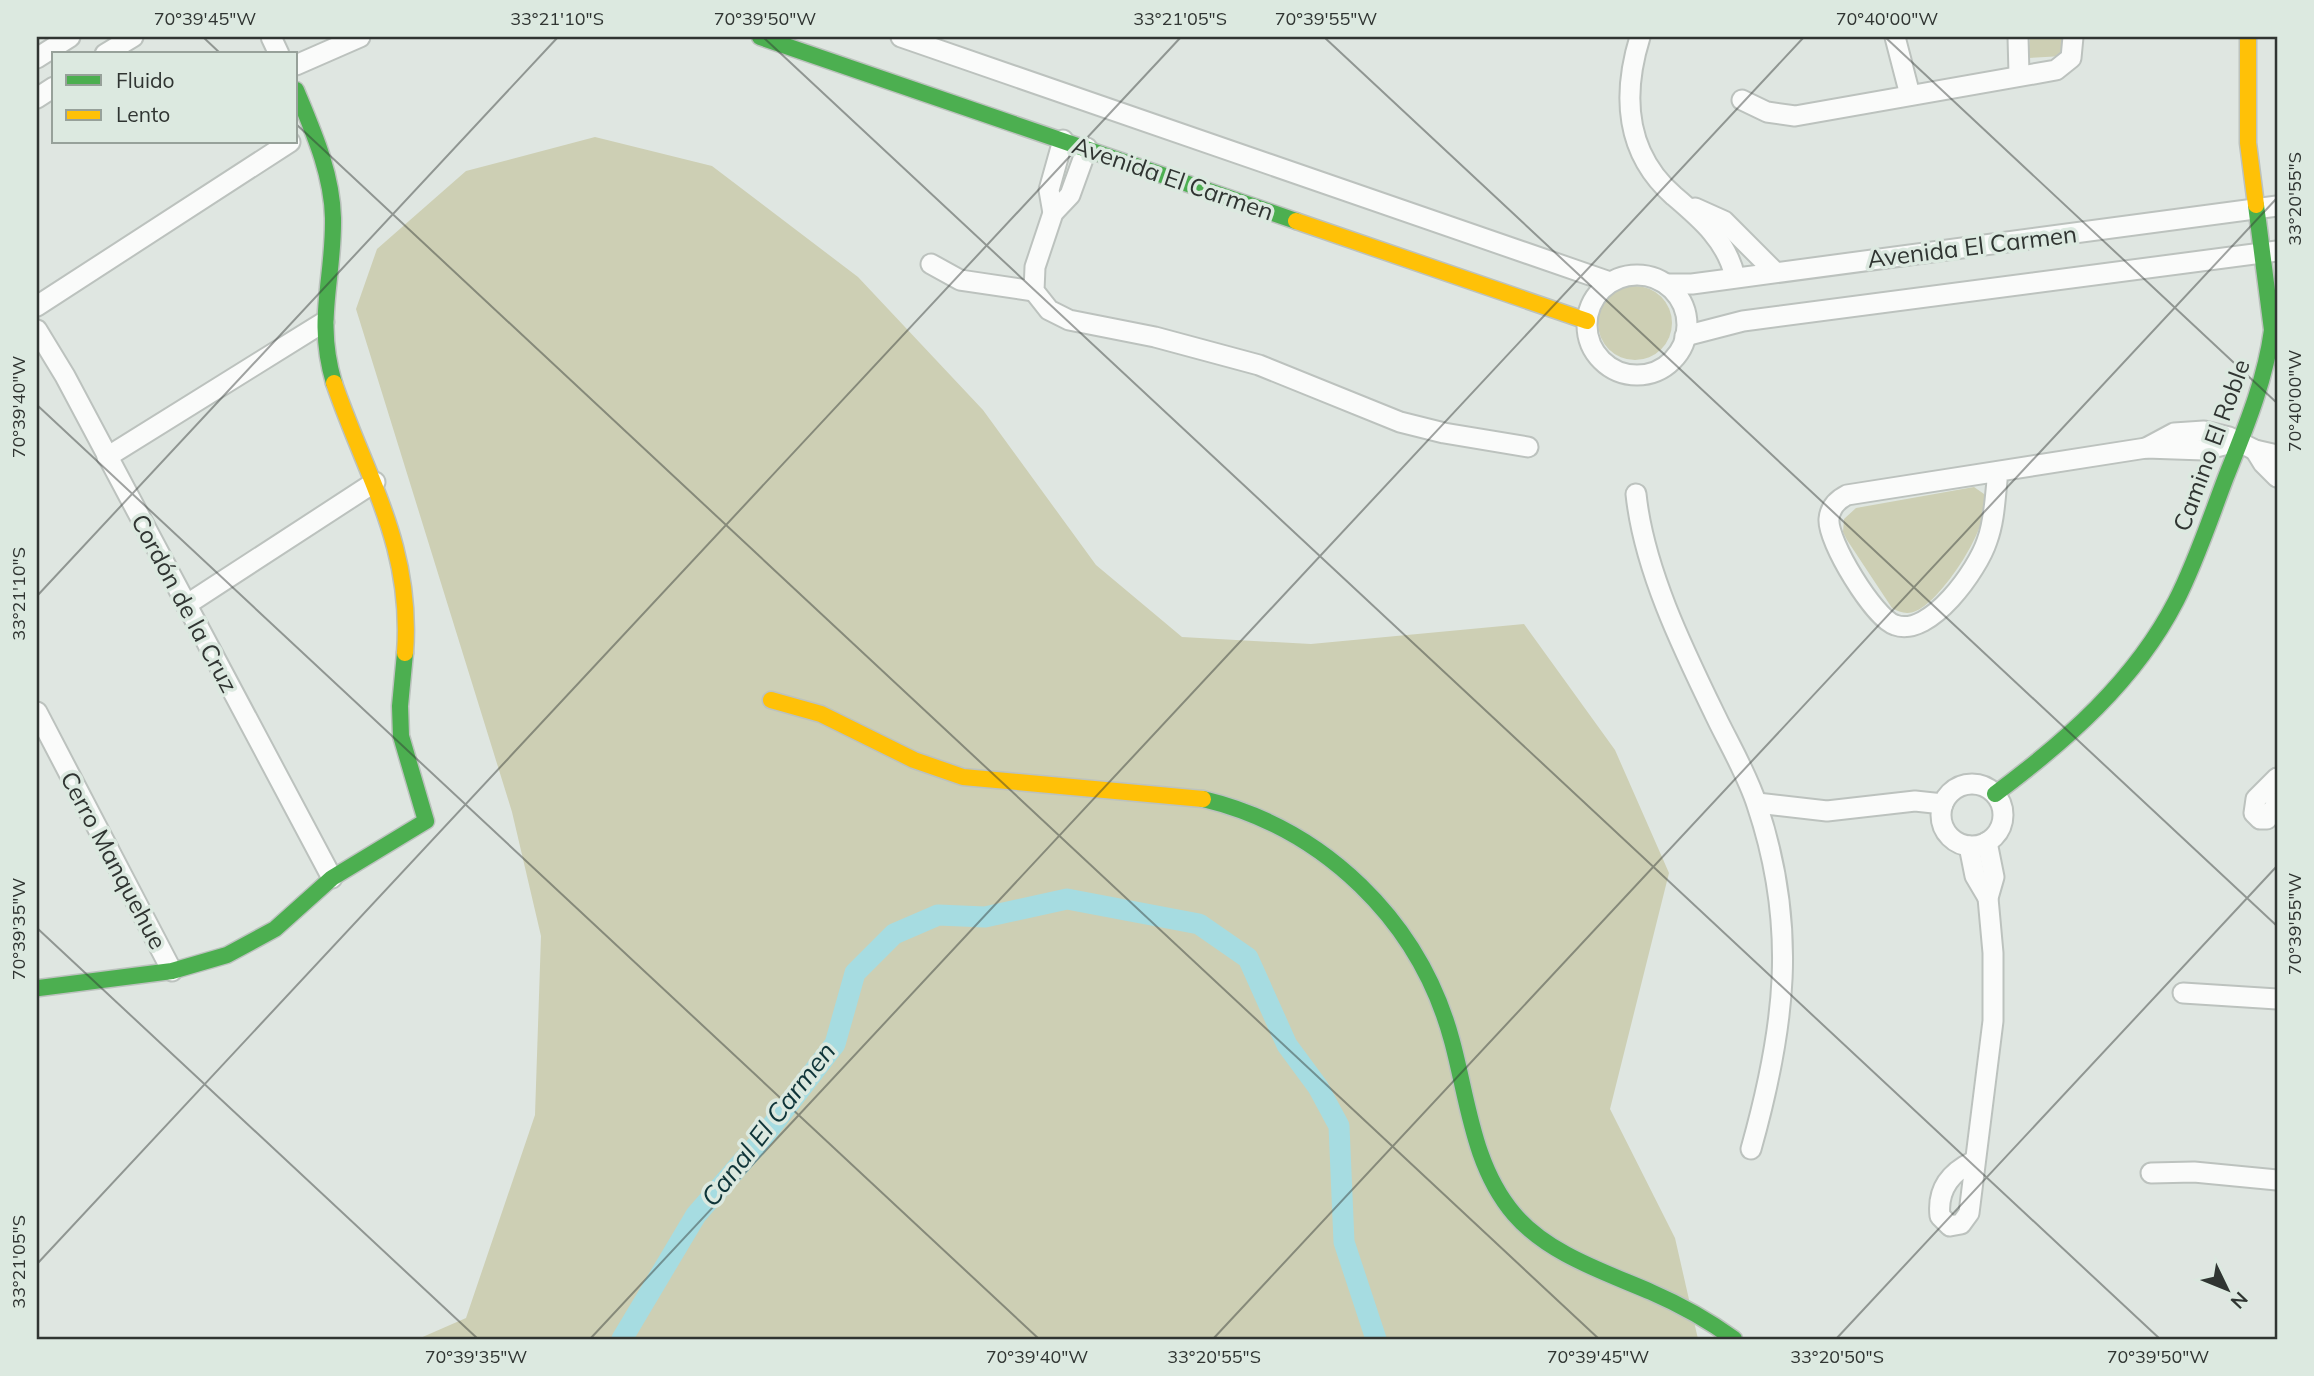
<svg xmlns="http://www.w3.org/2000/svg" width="2314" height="1376" font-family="Mulish,sans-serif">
<rect width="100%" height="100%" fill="#dfe6e1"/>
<g fill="#cdcfb4">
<polygon points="2030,37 2066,37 2063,56 2028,58"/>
<polygon points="595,137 712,166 858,277 983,410 1096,565 1182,637 1311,644 1524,624 1615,750 1669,873 1610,1109 1675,1238 1698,1339 418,1339 466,1318 535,1115 541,936 512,812 356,309 377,249 466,171"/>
<circle cx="1635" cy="323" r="37"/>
<path d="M1974 487 1984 494C1994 522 1943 598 1918 610 1909 615 1900 613 1892 608L1847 540 1843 532 1844 519 1856 508Z"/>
</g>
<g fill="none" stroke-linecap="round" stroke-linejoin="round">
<polyline stroke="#a6dce1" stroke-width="21" points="622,1339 696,1215 757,1145 835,1044 855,973 894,934 938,915 985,917 1067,899 1199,924 1248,958 1287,1045 1318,1087 1339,1126 1344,1242 1376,1339"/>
<defs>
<g id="street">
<polyline points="271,37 279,54"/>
<polyline points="901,37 1610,282"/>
<path d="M1640 37C1622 95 1625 153 1674 196 1701 219 1727 241 1735 277"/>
<polyline points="1895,37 1910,95"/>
<polyline points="2018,37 2019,74"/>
<polyline points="105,54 133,37"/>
<polyline points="37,58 70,37"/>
<polyline points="296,65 360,37"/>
<polyline points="37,98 54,87"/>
<polyline points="1742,100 1767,112 1795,116 2056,70 2071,58 2073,37"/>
<polyline points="1087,148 1070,195 1053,213 1035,267 1034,291 1049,310 1069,320 1155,337 1259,365 1400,422 1444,433 1528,447"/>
<polyline points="1695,208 1724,221 1775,272"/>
<polyline points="1053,213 1049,190 1063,140"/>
<polyline points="931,264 960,280 1034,291"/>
<circle cx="1637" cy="325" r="50"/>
<polyline points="1666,284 1692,284 2277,206"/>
<polyline points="37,306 290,142"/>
<polyline points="37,330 65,376 332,878"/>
<polyline points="1685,336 1743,321 2277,251"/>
<polyline points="2146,448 2174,433 2204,431 2229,437 2255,450 2277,455"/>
<polyline points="2255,450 2263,463 2277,477"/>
<polyline points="107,457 324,322"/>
<path d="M1998 472C1995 495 1995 520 1987 541 1978 569 1930 638 1895 625 1874 618 1827 541 1829 519 1830 508 1837 500 1847 495L2146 448 2204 450 2240 441"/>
<path d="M1636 494C1644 571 1685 653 1719 723 1732 749 1748 777 1757 805 1798 927 1785 1028 1751 1149"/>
<polyline points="186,605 375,482"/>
<polyline points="37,712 172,971"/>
<polyline points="2277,778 2256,799 2254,813 2260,819 2267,819 2277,803"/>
<circle cx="1972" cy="815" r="31"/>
<polyline points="1757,803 1827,811 1915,801 1943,804"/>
<polyline points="1969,846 1975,876 1988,898"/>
<polyline points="2183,993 2277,999"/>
<path d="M1972 1162C1950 1173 1937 1190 1940 1216L1950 1226 1961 1224 1969 1213 1993 1021V953L1988 898 1994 877 1987 842"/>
<polyline points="2151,1173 2194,1172 2277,1180"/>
</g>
<g id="fast">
<polyline points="760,37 1296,221"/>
<path d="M296 90C313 131 332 173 333 218 334 280 315 319 334 383"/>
<path d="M1995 794C2066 741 2135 681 2176 601 2196 562 2210 519 2226 477 2245 429 2265 382 2272 330L2256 205"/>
<path d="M1203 799C1324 828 1420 921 1452 1041 1468 1100 1473 1166 1514 1214 1548 1254 1605 1272 1651 1292 1681 1305 1708 1320 1734 1339"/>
<polyline points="39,988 172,971 227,955 275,929 332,878 426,821 401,736 400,706 405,653"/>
</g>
<g id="slow">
<polyline points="2248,37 2248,143 2256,205"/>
<polyline points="1296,221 1587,321"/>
<path d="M334 383C367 479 413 546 405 653"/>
<polyline points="771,700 821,714 914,760 963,777 1203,799"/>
</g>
</defs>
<use href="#street" stroke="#bcc2be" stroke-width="23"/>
<use href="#fast" stroke="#bcc2be" stroke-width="19"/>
<use href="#slow" stroke="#bcc2be" stroke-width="19"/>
<use href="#street" stroke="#fafbfa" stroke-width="19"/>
<use href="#fast" stroke="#4caf50" stroke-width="16"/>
<use href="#slow" stroke="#ffc107" stroke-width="16"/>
</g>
<path fill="none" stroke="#303532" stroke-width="2" stroke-opacity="0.45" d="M203 37 221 54M763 37 2160 1339M1324 37 2277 926M1885 37 2277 403M296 124 1599 1339M37 405 1039 1339M37 596 558 37M37 928 478 1339M37 1264 1181 37M590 1339 1804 37M1213 1339 2277 198M1836 1339 2277 866"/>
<g text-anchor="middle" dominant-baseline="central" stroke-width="7" stroke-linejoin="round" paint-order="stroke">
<g font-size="24" fill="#303532" stroke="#dce9e0">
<text transform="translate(1173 178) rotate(19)">Avenida El Carmen</text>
<text transform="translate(1972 246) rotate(-7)">Avenida El Carmen</text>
<text transform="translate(2211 445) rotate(-70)">Camino El Roble</text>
<text transform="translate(185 603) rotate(62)">Cordón de la Cruz</text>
<text transform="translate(114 860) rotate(62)">Cerro Manquehue</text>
</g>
<g font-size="26" font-style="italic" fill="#0e3438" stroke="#dce9e0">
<text transform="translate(768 1124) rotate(-52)">Canal El Carmen</text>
</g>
</g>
<rect width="2314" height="1376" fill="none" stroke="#dce9e0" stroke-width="77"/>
<rect x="52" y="52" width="245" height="91" fill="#dce9e0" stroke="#97a19a" stroke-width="2"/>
<rect x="66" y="75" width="35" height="10" fill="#4caf50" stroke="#97a19a" stroke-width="2"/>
<text x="116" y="88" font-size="21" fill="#303532">Fluido</text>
<rect x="66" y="110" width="35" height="10" fill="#ffc107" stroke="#97a19a" stroke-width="2"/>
<text x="116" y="122" font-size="21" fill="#303532">Lento</text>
<g transform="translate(2227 1289) rotate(133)" stroke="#dce9e0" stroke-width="5" paint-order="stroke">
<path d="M0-5L12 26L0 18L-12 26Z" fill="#303532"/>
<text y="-10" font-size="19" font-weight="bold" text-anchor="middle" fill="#303532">N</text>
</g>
<rect x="38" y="38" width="2238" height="1300" fill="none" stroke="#303532" stroke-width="2.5"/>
<g font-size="18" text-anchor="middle" fill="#303532">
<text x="205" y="25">70°39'45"W</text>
<text x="557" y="25">33°21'10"S</text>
<text x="765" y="25">70°39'50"W</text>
<text x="1180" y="25">33°21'05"S</text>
<text x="1326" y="25">70°39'55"W</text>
<text x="1887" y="25">70°40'00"W</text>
<text transform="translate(2295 199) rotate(-90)" y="6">33°20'55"S</text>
<text transform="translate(2295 401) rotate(-90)" y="6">70°40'00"W</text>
<text transform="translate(19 407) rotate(-90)" y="6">70°39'40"W</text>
<text transform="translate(19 594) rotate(-90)" y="6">33°21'10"S</text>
<text transform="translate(2295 924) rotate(-90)" y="6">70°39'55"W</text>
<text transform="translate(19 929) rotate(-90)" y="6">70°39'35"W</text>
<text transform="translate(19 1262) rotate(-90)" y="6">33°21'05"S</text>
<text x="476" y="1363">70°39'35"W</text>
<text x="1037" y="1363">70°39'40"W</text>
<text x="1214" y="1363">33°20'55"S</text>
<text x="1598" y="1363">70°39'45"W</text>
<text x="1837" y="1363">33°20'50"S</text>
<text x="2158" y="1363">70°39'50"W</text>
</g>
</svg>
